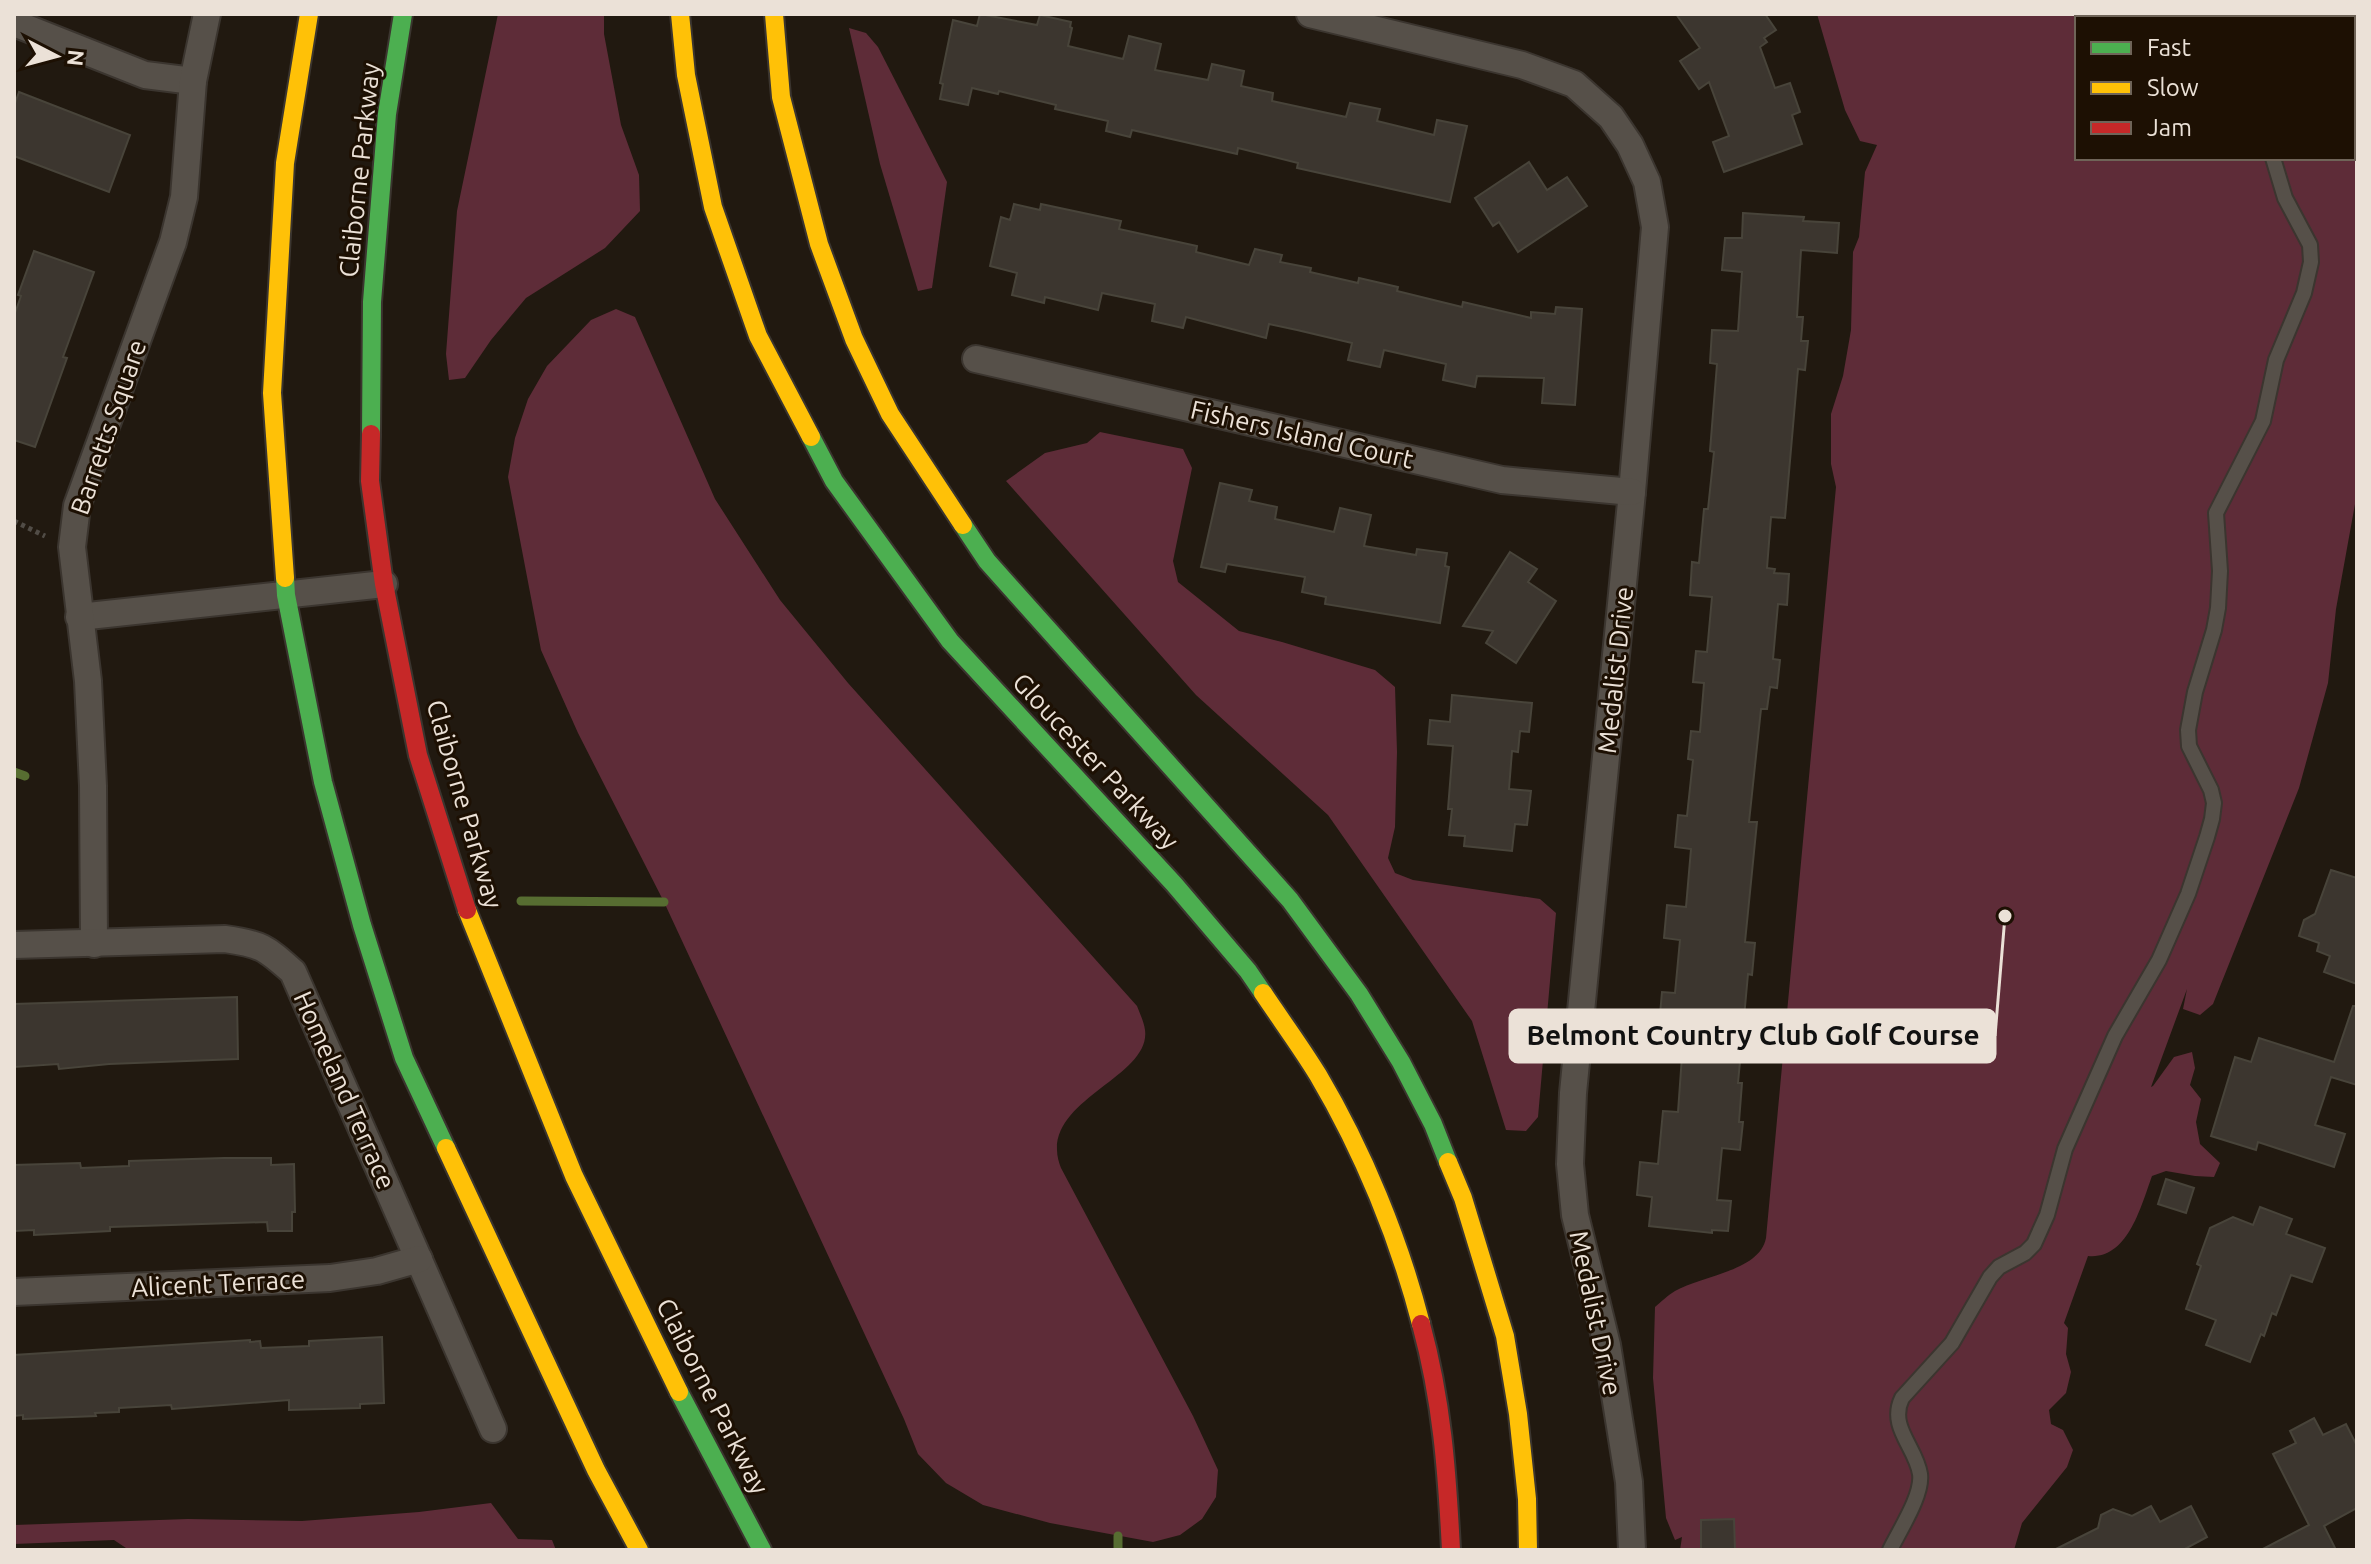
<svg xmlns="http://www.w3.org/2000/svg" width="2371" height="1564" font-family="Ubuntu,sans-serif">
<rect width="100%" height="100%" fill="#211910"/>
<g fill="#5e2c38" fill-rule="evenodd">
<polygon points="498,14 604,14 604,34 621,125 639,175 640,211 605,248 526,298 491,340 465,378 449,380 446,354 457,211"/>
<path d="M1817 14H2357V493L2336 609 2328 683 2299 788 2213 1004 2200 1015 2183 1009 2187 989 2151 1087 2153 1086 2174 1057 2192 1052 2195 1068 2190 1085 2201 1099 2196 1122 2200 1144 2220 1163 2214 1177 2195 1176 2166 1171 2152 1176C2141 1206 2128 1260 2088 1256L2064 1323 2068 1328 2066 1354 2071 1372 2066 1393 2049 1410 2051 1424 2063 1430 2073 1450 2067 1467 2022 1523 2014 1550H1680L1682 1537 1675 1540 1666 1518 1653 1378 1655 1307C1661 1302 1668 1295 1675 1291 1701 1276 1760 1271 1766 1238L1836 487 1831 464V414L1843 376 1851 330 1853 252 1859 237 1865 172 1877 145 1860 141 1845 110ZM2077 18H2353V158H2077Z"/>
<polygon points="849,28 866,33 878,47 947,182 932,288 918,291 880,164"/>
<path d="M616 309 635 317 715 499 780 600 848 683 1137 1006C1140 1014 1144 1022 1145 1030 1151 1075 1055 1097 1057 1150 1057 1156 1059 1163 1061 1168L1193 1416 1218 1470 1216 1497 1202 1519 1180 1535 1153 1542 1050 1523 983 1505 946 1483 918 1454 904 1419 664 902 578 733 541 650 508 477 515 438 528 399 547 366 591 320Z"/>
<polygon points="1100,432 1183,449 1192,468 1173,561 1178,582 1239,631 1282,642 1375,670 1395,687 1397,752 1395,827 1388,858 1395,873 1413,880 1540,899 1556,913 1538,1117 1526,1131 1506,1130 1472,1021 1328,815 1196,695 1006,481 1045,453 1087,443"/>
<polygon points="491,1503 518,1539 552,1540 556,1550 129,1550 114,1540 14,1544 14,1525 188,1519 302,1521 419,1512"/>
</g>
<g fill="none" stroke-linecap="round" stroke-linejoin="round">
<g stroke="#576d31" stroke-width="9">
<polyline points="14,772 25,776"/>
<polyline points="521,901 664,902"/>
<polyline points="1118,1550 1118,1536"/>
</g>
</g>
<g fill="#3c362f" stroke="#48443a" stroke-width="2">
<polygon points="980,14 1037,25 1040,15 1071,22 1070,27 1072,28 1068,46 1123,59 1129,36 1161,44 1155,70 1208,80 1212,64 1244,71 1241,86 1273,93 1272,101 1346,117 1350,103 1380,109 1377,121 1434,135 1437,120 1467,126 1450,202 1297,168 1298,163 1238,148 1237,154 1132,130 1130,137 1106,131 1108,121 1055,109 1056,105 999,91 998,94 972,88 968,105 940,99 943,84 940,83 953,20 977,26"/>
<polygon points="1676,14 1765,14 1776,30 1764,38 1767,42 1760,47 1775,88 1790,83 1800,112 1792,115 1802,144 1724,172 1713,142 1729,136 1709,82 1699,89 1680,61 1700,48"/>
<polygon points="19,92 130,135 109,192 14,156 14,106"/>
<polygon points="1529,162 1547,190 1567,177 1587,206 1518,252 1499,222 1493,226 1475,198"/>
<polygon points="1014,204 1040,210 1041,204 1121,221 1119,229 1197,246 1196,252 1249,265 1255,249 1282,255 1280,262 1311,268 1310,272 1358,283 1359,278 1398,287 1397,291 1462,307 1463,302 1531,318 1531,312 1555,314 1556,307 1582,309 1575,405 1542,403 1544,378 1477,376 1475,387 1443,380 1446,364 1384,350 1380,367 1348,360 1352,343 1297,330 1269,324 1266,338 1186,317 1183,328 1152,321 1155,304 1102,293 1098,310 1045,297 1044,303 1012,295 1017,273 990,266 1001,217 1010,220"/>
<polygon points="1743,213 1804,217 1803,221 1839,223 1837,253 1801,250 1797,317 1803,317 1801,341 1808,341 1805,370 1798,369 1785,518 1771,517 1767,568 1775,569 1774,573 1789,574 1787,605 1778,604 1773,659 1780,660 1777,688 1770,687 1767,709 1761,709 1749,822 1757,822 1745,942 1755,943 1752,975 1748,974 1738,1083 1742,1083 1739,1122 1743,1122 1740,1150 1722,1148 1717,1200 1731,1201 1728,1231 1712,1230 1712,1233 1649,1226 1652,1197 1637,1195 1640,1162 1658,1164 1663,1111 1678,1112 1682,1056 1672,1055 1675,1028 1659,1026 1662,992 1675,993 1680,940 1664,938 1667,905 1686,907 1691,849 1675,847 1678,815 1687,816 1693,760 1688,759 1691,731 1700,732 1704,683 1693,682 1696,651 1707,652 1712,597 1690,595 1692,562 1699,563 1704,509 1708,509 1714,452 1710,451 1717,364 1710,363 1712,330 1738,331 1742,272 1722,270 1725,238 1742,238"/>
<polygon points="34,251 94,272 63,357 67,358 35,447 14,440 14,316 21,296 18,295"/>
<polygon points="1220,483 1252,490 1249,501 1277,507 1275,519 1334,532 1340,508 1371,515 1364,546 1416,555 1417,549 1447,553 1445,566 1449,567 1440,623 1325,604 1326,597 1302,592 1305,577 1227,564 1225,572 1201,567"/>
<polygon points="1510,552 1537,569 1528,582 1556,601 1516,663 1486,643 1493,631 1463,626"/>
<polygon points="1452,695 1532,703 1529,732 1520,731 1518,752 1512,751 1509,789 1531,791 1527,825 1515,824 1512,851 1464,846 1465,836 1449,835 1452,809 1448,809 1453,746 1428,744 1430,720 1450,722"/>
<polygon points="2331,870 2357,878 2357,984 2324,972 2330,956 2317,951 2319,943 2299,936 2304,920 2315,914"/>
<polygon points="237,997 238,1059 109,1064 59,1069 58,1064 14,1067 14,1004"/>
<polygon points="2353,1006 2357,1006 2357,1085 2331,1077 2315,1125 2345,1134 2334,1167 2258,1142 2256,1150 2211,1136 2235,1057 2251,1062 2259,1038 2334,1062"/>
<polygon points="224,1158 271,1158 271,1165 294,1164 295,1212 292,1212 292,1231 268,1231 267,1222 110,1227 110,1231 34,1235 34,1230 14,1231 14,1165 80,1163 81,1168 129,1166 129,1161"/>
<polygon points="2166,1179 2194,1188 2186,1213 2158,1204"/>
<polygon points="2260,1207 2292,1219 2286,1234 2325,1248 2312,1282 2291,1275 2276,1315 2272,1313 2264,1336 2261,1334 2250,1362 2206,1345 2216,1320 2186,1309 2201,1266 2197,1264 2210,1228 2233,1217 2253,1225"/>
<polygon points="382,1337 384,1403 360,1404 360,1408 289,1410 289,1400 172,1409 171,1405 119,1408 119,1412 95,1413 96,1416 23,1419 23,1415 14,1416 14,1355 250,1340 250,1342 260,1341 261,1348 309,1346 309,1341"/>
<polygon points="2314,1418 2323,1435 2346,1424 2357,1446 2357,1508 2324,1526 2336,1550 2261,1550 2309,1525 2273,1454 2296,1443 2290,1431"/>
<polygon points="2151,1506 2160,1522 2191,1506 2207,1537 2183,1550 2054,1550 2098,1528 2101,1515 2113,1509 2132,1516"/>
<polygon points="1734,1519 1735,1550 1701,1550 1701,1520"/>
</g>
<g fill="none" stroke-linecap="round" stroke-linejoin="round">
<defs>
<g id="lane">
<polyline points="2353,31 2357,32"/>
<path d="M1890 1550C1899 1531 1923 1495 1920 1474 1916 1447 1888 1427 1902 1398L1952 1343 1990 1277 1999 1267 2025 1253 2034 1244 2047 1215 2065 1149 2115 1036 2159 960 2188 894 2207 837 2212 819 2214 803 2211 790 2189 746 2188 730 2195 692 2214 630 2218 608 2220 571 2216 513 2263 421 2276 360 2304 293 2311 262 2310 245 2285 198 2273 158"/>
</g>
<g id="street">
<polyline points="1310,14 1522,65 1574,84 1611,117 1630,145 1647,182 1655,227 1632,492 1573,1093 1570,1164 1575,1215 1607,1345 1629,1482 1632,1550"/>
<polyline points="14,23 145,75 193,81"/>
<polyline points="976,359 1502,480 1632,492"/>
<polyline points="79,617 384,584"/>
<polyline points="94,944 93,786 88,681 72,547 77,506 173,242 184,197 193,81 207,14"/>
<path d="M14 945 225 939C262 944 266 948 293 972L493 1429"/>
<polyline points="14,1292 330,1278 377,1271 419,1259"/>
</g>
<g id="fast">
<polyline points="371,434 372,302 387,114 403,14"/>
<polyline points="811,437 834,481 950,641 1174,884 1248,971 1263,993"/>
<polyline points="963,525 987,561 1290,900 1359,994 1401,1062 1433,1124 1448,1162"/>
<polyline points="285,578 286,595 323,782 362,925 404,1058 446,1148"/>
<polyline points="679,1392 762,1550"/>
</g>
<g id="slow">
<polyline points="680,14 686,75 713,207 758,336 811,437"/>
<polyline points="774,14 781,97 819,244 854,339 890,414 963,525"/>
<polyline points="285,578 272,393 285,163 309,14"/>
<polyline points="467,910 574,1176 679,1392"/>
<path d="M1263 993C1281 1020 1301 1047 1318 1075 1363 1151 1399 1239 1421 1324"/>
<polyline points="446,1148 596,1470 639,1550"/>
<polyline points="1448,1162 1463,1198 1505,1336 1518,1414 1527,1499 1528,1550"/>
</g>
<g id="jam">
<polyline points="371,434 370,481 384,584 418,755 467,910"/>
<path d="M1421 1324C1442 1401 1447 1471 1451 1550"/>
</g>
</defs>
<use href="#lane" stroke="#3b352f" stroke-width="18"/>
<use href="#street" stroke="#3b352f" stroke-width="30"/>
<use href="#fast" stroke="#3b352f" stroke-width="22"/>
<use href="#slow" stroke="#3b352f" stroke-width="22"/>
<use href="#jam" stroke="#3b352f" stroke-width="22"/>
<polyline stroke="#514c46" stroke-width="5" stroke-dasharray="4 4" stroke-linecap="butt" points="14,521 45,536"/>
<use href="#lane" stroke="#565049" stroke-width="14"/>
<use href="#street" stroke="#565049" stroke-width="26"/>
<use href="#fast" stroke="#4caf50" stroke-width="18"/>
<use href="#slow" stroke="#ffc107" stroke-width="18"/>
<use href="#jam" stroke="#c62828" stroke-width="18"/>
</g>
<g text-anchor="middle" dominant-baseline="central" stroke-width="6" stroke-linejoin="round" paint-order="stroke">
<g font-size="26" fill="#ebe1d7" stroke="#1d1003">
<text transform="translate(359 170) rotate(-84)">Claiborne Parkway</text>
<text transform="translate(108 427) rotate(-71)">Barretts Square</text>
<text transform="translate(1302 434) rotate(13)">Fishers Island Court</text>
<text transform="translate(1615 670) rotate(-84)">Medalist Drive</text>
<text transform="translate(1096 761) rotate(47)">Gloucester Parkway</text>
<text transform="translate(465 804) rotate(74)">Claiborne Parkway</text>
<text transform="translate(345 1090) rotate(66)">Homeland Terrace</text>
<text transform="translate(218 1283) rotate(-3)">Alicent Terrace</text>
<text transform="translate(1596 1313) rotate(78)">Medalist Drive</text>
<text transform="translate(713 1396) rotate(63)">Claiborne Parkway</text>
</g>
</g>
<path fill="none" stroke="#ebe1d7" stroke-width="3" d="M2005 916L1995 1036"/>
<circle fill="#ebe1d7" stroke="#1d1003" stroke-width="3" cx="2005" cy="916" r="8"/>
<rect fill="#ebe1d7" stroke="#ebe1d7" stroke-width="3" x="1510" y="1010" width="485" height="52" rx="8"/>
<g font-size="28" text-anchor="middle" font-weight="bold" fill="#111">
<text x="1753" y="1045">Belmont Country Club Golf Course</text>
</g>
<rect width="2371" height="1564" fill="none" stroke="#ebe1d7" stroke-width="32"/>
<rect x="2075" y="16" width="280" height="144" fill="#1d1003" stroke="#6f6458" stroke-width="2"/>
<rect x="2091" y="42" width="40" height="12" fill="#4caf50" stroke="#6f6458" stroke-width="2"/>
<text x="2147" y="56" font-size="24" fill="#ebe1d7">Fast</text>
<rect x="2091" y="82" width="40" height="12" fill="#ffc107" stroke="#6f6458" stroke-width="2"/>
<text x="2147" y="96" font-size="24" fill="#ebe1d7">Slow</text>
<rect x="2091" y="122" width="40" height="12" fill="#c62828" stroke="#6f6458" stroke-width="2"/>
<text x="2147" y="136" font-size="24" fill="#ebe1d7">Jam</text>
<g transform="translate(56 56) rotate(96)" stroke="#1d1003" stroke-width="6" paint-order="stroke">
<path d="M0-6L14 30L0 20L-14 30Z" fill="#ebe1d7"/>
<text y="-12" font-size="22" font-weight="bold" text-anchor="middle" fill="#ebe1d7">N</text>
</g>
</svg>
